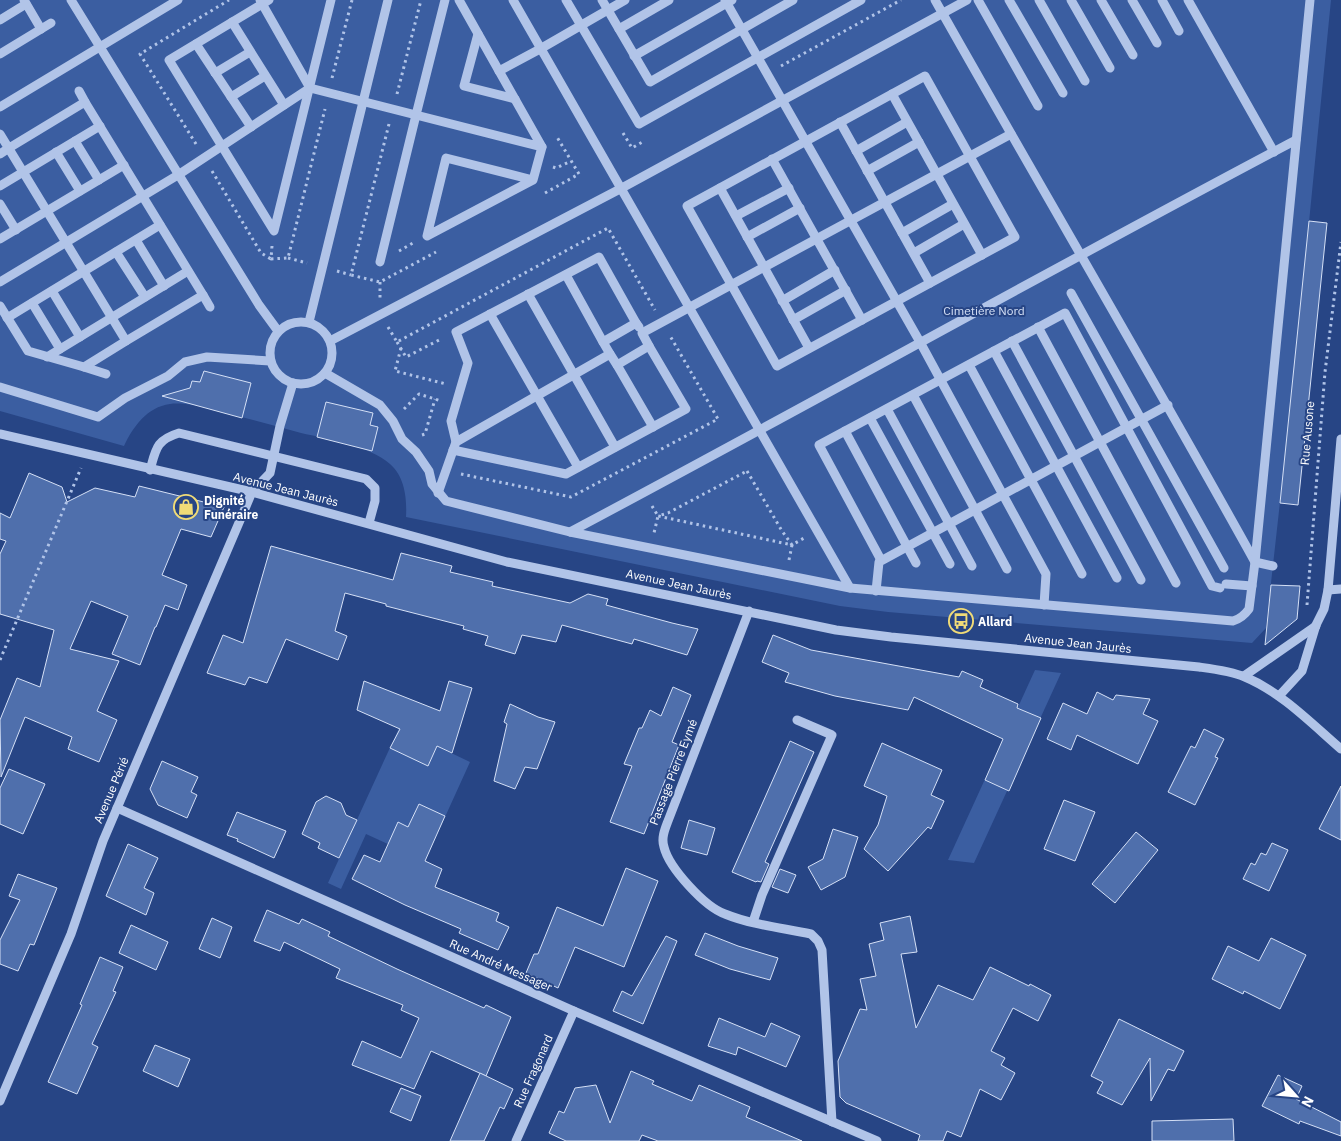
<svg xmlns="http://www.w3.org/2000/svg" width="1341" height="1141" font-family="'IBM Plex Sans',sans-serif">
<rect width="100%" height="100%" fill="#274585"/>
<g fill="#3b5ea1">
<path d="M0 0H1331L1292 394 1266 628 1252 643 888 612 840 606 406 517C407 499 405 477 390 464 370 446 328 439 301 433 265 423 230 414 194 405 186 404 177 403 170 404 147 407 133 427 124 446L0 411Z"/>
<polygon points="1035,670 1061,673 974,863 948,860"/>
<polygon points="399,728 470,762 425,861 366,834 341,889 328,883"/>
</g>
<g fill="#4f6fac" stroke="#d5e0f6">
<polygon points="1309,221 1327,223 1298,505 1280,503"/>
<polygon points="204,371 251,383 242,418 162,396 190,388 192,381 200,382"/>
<polygon points="326,402 373,413 370,425 378,427 372,451 317,437"/>
<polygon points="29,473 62,487 67,502 95,488 135,497 139,486 224,507 211,537 181,529 162,575 187,585 178,610 165,605 156,627 155,627 140,665 112,654 128,616 91,601 70,649 119,661 97,711 117,720 99,762 68,749 72,737 25,717 1,777 0,720 17,678 40,687 54,630 0,614 0,554 6,541 0,539 0,513 10,518"/>
<polygon points="271,546 393,580 401,553 452,566 450,572 493,582 492,586 570,603 588,594 608,599 606,605 672,623 698,629 687,655 634,639 632,644 562,625 556,642 522,635 515,654 485,645 488,636 463,629 464,626 386,606 386,604 345,593 335,631 347,636 338,660 286,639 267,683 249,677 245,685 207,673 223,635 243,643"/>
<polygon points="1271,585 1300,586 1297,619 1265,645"/>
<polygon points="773,635 811,650 959,677 962,671 983,680 980,687 1018,704 1017,708 1041,718 1009,791 985,780 1003,739 914,697 908,710 835,696 785,682 789,673 762,662"/>
<polygon points="364,681 440,711 449,681 472,688 452,753 437,746 428,766 390,748 400,729 357,710"/>
<polygon points="673,687 691,695 672,742 679,745 644,834 610,822 632,766 624,764 639,728 642,728 650,710 661,716"/>
<polygon points="1097,692 1113,700 1116,695 1150,699 1143,714 1158,721 1138,764 1077,735 1071,750 1047,739 1063,703 1087,714"/>
<polygon points="510,704 538,717 555,722 537,769 525,767 515,789 494,781 507,724 504,722"/>
<polygon points="1204,729 1224,739 1215,757 1218,758 1195,805 1168,792 1191,746 1195,748"/>
<polygon points="790,741 814,752 765,862 769,864 761,882 757,881 756,882 732,872"/>
<polygon points="882,743 942,770 931,795 944,801 931,829 928,827 888,871 864,849 878,825 887,796 864,786"/>
<polygon points="162,761 198,777 191,792 197,795 187,818 158,805 150,789"/>
<polygon points="9,769 45,784 23,834 0,824 0,788"/>
<polygon points="1341,786 1341,840 1319,829"/>
<polygon points="326,796 341,803 346,815 357,820 339,858 318,848 320,843 302,834 316,802"/>
<polygon points="1064,800 1095,812 1075,861 1044,849"/>
<polygon points="419,804 445,816 425,861 442,869 435,887 499,913 496,921 509,927 498,950 459,933 461,929 405,905 352,879 364,855 380,862 398,822 408,827"/>
<polygon points="237,812 286,831 274,858 237,841 238,839 227,835"/>
<polygon points="689,820 715,828 707,855 681,848"/>
<polygon points="833,829 858,837 845,877 821,890 808,867 823,859"/>
<polygon points="1136,832 1158,850 1115,903 1092,884"/>
<polygon points="1272,843 1288,850 1269,891 1243,879 1251,863 1255,865 1261,853 1266,855"/>
<polygon points="128,844 158,858 144,888 154,893 146,915 106,896"/>
<polygon points="626,868 658,881 624,967 575,947 558,988 526,973 534,954 538,954 557,907 603,926"/>
<polygon points="780,869 796,875 788,893 772,887"/>
<polygon points="18,874 57,888 34,945 30,944 18,971 0,964 0,940 20,900 9,896"/>
<polygon points="267,910 299,924 302,919 330,932 328,936 397,969 484,1008 486,1005 511,1017 486,1076 431,1051 414,1089 352,1065 362,1041 401,1058 419,1018 401,1010 403,1005 336,978 340,969 284,942 280,951 254,941"/>
<polygon points="910,916 917,952 901,954 916,1028 938,985 973,1000 990,967 1029,986 1030,984 1051,995 1038,1021 1013,1008 991,1051 1005,1058 1001,1065 1015,1073 1001,1100 980,1089 961,1137 947,1131 943,1141 918,1141 920,1135 846,1103 840,1097 838,1061 860,1009 867,1010 860,979 876,976 869,944 884,940 880,923"/>
<polygon points="212,918 232,927 220,958 199,949"/>
<polygon points="131,925 168,942 156,970 119,953"/>
<polygon points="705,933 738,946 778,958 770,980 730,969 695,955"/>
<polygon points="666,936 677,941 643,1024 613,1011 622,991 632,996"/>
<polygon points="1271,938 1306,955 1280,1009 1244,991 1243,994 1212,979 1228,946 1259,961"/>
<polygon points="100,957 123,967 113,991 116,992 92,1044 98,1047 77,1094 48,1082 82,1005 80,1004"/>
<polygon points="719,1018 765,1037 771,1023 800,1036 786,1067 738,1047 736,1055 708,1046"/>
<polygon points="1119,1019 1184,1051 1174,1071 1168,1069 1151,1101 1150,1058 1122,1105 1097,1093 1103,1082 1091,1076"/>
<polygon points="155,1045 190,1059 178,1087 143,1071"/>
<polygon points="631,1071 654,1081 652,1084 692,1101 699,1085 750,1107 746,1117 802,1141 658,1141 642,1135 639,1141 566,1141 549,1133 559,1111 564,1113 575,1088 596,1085 610,1123"/>
<polygon points="480,1073 513,1089 504,1109 500,1107 484,1141 450,1141"/>
<polygon points="1278,1075 1302,1086 1296,1099 1341,1122 1341,1136 1300,1121 1299,1124 1262,1106"/>
<polygon points="401,1088 421,1096 411,1121 390,1112"/>
<polygon points="1233,1119 1234,1141 1152,1141 1152,1121"/>
</g>
<g fill="none" stroke-linecap="round" stroke-linejoin="round">
<g stroke="#b1c4e8" stroke-width="3" stroke-dasharray="2.5 4" stroke-linecap="butt">
<polyline points="781,66 901,0"/>
<polyline points="332,78 352,0"/>
<polyline points="397,94 421,0"/>
<polyline points="389,124 351,275 380,282 436,252"/>
<polyline points="623,133 632,148 644,141"/>
<polyline points="196,144 140,54 229,0"/>
<polyline points="553,167 556,168 571,161"/>
<polyline points="212,171 261,253 271,259"/>
<polyline points="545,193 579,174 557,137"/>
<polyline points="272,246 271,259 288,258 325,109"/>
<polyline points="399,251 413,243"/>
<polyline points="288,258 307,263"/>
<polyline points="337,271 351,275"/>
<polyline points="380,282 380,298"/>
<polyline points="388,327 397,342 608,228 655,310"/>
<polyline points="397,342 406,357 441,339"/>
<polyline points="401,348 395,371 446,384"/>
<polyline points="404,409 419,394 441,401"/>
<polyline points="422,435 425,434 435,399"/>
<polygon points="747,471 782,531 792,545 658,516 668,513"/>
<polyline points="461,474 571,497 718,419 669,334"/>
<polyline points="652,506 658,516 654,533"/>
<polyline points="789,560 792,545 804,538"/>
<polyline points="1307,605 1325,372 1341,242"/>
<polyline points="0,660 81,468"/>
</g>
<g stroke="#b1c4e8" stroke-width="9">
<polyline points="24,0 41,29"/>
<polyline points="71,0 259,305 278,331"/>
<polyline points="260,0 310,88 416,115 380,262"/>
<polyline points="269,0 169,60 274,231 331,0"/>
<polyline points="445,0 416,115 542,147 459,0"/>
<polyline points="513,0 850,588"/>
<polyline points="566,0 639,124 861,0"/>
<polyline points="602,0 650,82 793,0"/>
<polyline points="725,0 920,342 1046,574 1044,605"/>
<path d="M935 0C1041 188 1151 374 1255 562L1273 566"/>
<polyline points="978,0 1038,106"/>
<polyline points="1009,0 1063,93"/>
<polyline points="1039,0 1085,81"/>
<polyline points="1071,0 1110,68"/>
<polyline points="1101,0 1133,55"/>
<polyline points="1132,0 1157,43"/>
<polyline points="1162,0 1179,31"/>
<polyline points="1188,0 1274,152"/>
<polyline points="0,20 26,4"/>
<polyline points="232,22 284,105"/>
<polyline points="619,29 669,0"/>
<polyline points="478,34 464,86 515,99"/>
<polyline points="196,44 251,127"/>
<polyline points="0,54 51,23"/>
<polyline points="634,56 732,0"/>
<polyline points="499,71 540,49 625,0"/>
<polyline points="215,73 250,52"/>
<polygon points="925,76 1015,237 777,366 687,206"/>
<polyline points="79,91 85,102"/>
<polyline points="892,94 982,255"/>
<polyline points="231,97 265,76"/>
<polyline points="0,107 178,0"/>
<polyline points="840,122 930,283"/>
<path d="M0 134C42 203 84 272 126 341L203 295 85 102 9 148 0 154"/>
<polyline points="75,141 99,180"/>
<polyline points="856,151 907,122"/>
<polyline points="56,152 80,191"/>
<polyline points="772,159 862,320"/>
<polyline points="867,171 919,142"/>
<polyline points="533,180 427,236 446,158 533,180 542,147"/>
<polyline points="0,186 100,126"/>
<polyline points="720,188 809,348"/>
<polyline points="0,204 16,230"/>
<polyline points="736,216 789,188"/>
<polyline points="902,233 953,204"/>
<polyline points="747,237 800,208"/>
<polyline points="0,239 124,165"/>
<polyline points="136,240 164,286"/>
<polyline points="116,252 145,297"/>
<polyline points="914,253 964,224"/>
<polyline points="566,275 603,342"/>
<polyline points="0,282 178,175 310,88"/>
<polyline points="52,291 80,337"/>
<polyline points="1071,293 1224,568"/>
<polyline points="528,294 615,447"/>
<polyline points="203,295 210,307"/>
<polyline points="782,301 835,270"/>
<polyline points="32,303 60,349"/>
<polyline points="0,306 28,351 84,367 126,341"/>
<polyline points="490,314 578,467"/>
<polyline points="7,318 160,225"/>
<polyline points="793,320 846,290"/>
<circle cx="301" cy="353" r="31"/>
<polyline points="309,322 388,0"/>
<polyline points="1038,327 1176,583"/>
<polyline points="330,341 620,189 967,0"/>
<polyline points="1012,341 1141,580"/>
<polyline points="994,351 1117,578"/>
<polyline points="610,354 603,342 636,323 639,327"/>
<polyline points="47,357 188,271"/>
<polyline points="617,365 653,427"/>
<polyline points="969,365 1082,574"/>
<polyline points="84,367 106,374"/>
<path d="M325 373 380 405 393 421 402 439 416 452 429 471 432 484 446 501 570 532 850 588 1233 621C1240 619 1244 616 1249 609L1255 562 1310 0"/>
<polyline points="0,387 98,417 125,398 168,376 185,362 207,357 270,361"/>
<polyline points="913,395 1007,569"/>
<polyline points="887,409 972,566"/>
<polyline points="870,418 950,564"/>
<polyline points="845,431 916,563"/>
<path d="M0 434 252 492 507 562 836 630 891 637 1199 667C1214 669 1231 671 1245 677 1281 692 1311 723 1341 749"/>
<polyline points="456,442 451,421 468,363 456,332 599,257 636,323"/>
<polyline points="453,450 566,474 686,409 649,346"/>
<path d="M150 470C156 449 156 440 179 433L366 479 375 488V501L369 523"/>
<polyline points="438,493 456,442 610,354 617,365 649,346 642,333 1011,134"/>
<path d="M570 532C813 403 1053 268 1296 140"/>
<polyline points="881,560 819,445 1065,313 1212,586 1220,588"/>
<polyline points="1226,584 1252,586"/>
<polyline points="1328,590 1341,589"/>
<polyline points="876,591 879,562 1168,405"/>
<path d="M749 611 668 821C665 829 661 838 664 847 669 868 705 907 725 914 752 925 783 928 811 934L818 941 822 950 832 1122"/>
<polyline points="1244,676 1316,626"/>
<polyline points="1279,696 1302,671 1316,625 1324,609 1328,590 1341,439"/>
<polyline points="117,808 574,1011 877,1141"/>
<polyline points="753,922 762,895 832,735 797,720"/>
<polyline points="0,1101 71,934 103,841 244,511 252,492 270,473 280,426 293,383"/>
<polyline points="516,1141 574,1011"/>
</g>
</g>
<defs>
<symbol id="shop-ring" viewBox="-11 -11 22 22"><circle r="9.5" fill="#274585" stroke="#f0db77" stroke-width="1.5"/><path d="M-5-2.5h2.3a2.7 3.5 0 0 1 5.4 0H5L5.5 6h-11ZM-1.5-2.5h3a1.5 2.3 0 0 0-3 0Z" fill="#f0db77"/></symbol>
<symbol id="bus-ring" viewBox="-11 -11 22 22"><circle r="9.5" fill="#274585" stroke="#f0db77" stroke-width="1.5"/><path d="M-5-6H5V4H4V6H2V4H-2V6H-4V4H-5ZM-3.5-4V0h7V-4ZM-3.5 1.2v1.5H-2V1.2ZM2 1.2v1.5H3.5V1.2Z" fill="#f0db77"/></symbol>
</defs>
<g fill-rule="evenodd">
<use href="#shop-ring" x="172" y="493" width="28" height="28"/>
<use href="#bus-ring" x="947" y="607" width="28" height="28"/>
</g>
<g text-anchor="middle" dominant-baseline="central" stroke-width="4" stroke-linejoin="round" paint-order="stroke">
<g font-size="12" fill="#d5e0f6" stroke="#274585">
<text x="984" y="310">Cimetière Nord</text>
</g>
<g font-size="12" fill="#fff" stroke="#274585">
<text transform="translate(1307 433) rotate(-85)">Rue Ausone</text>
<text transform="translate(286 489) rotate(14)">Avenue Jean Jaurès</text>
<text transform="translate(679 584) rotate(12)">Avenue Jean Jaurès</text>
<text transform="translate(1078 643) rotate(6)">Avenue Jean Jaurès</text>
<text transform="translate(673 772) rotate(-69)">Passage Pierre Eymé</text>
<text transform="translate(111 790) rotate(-67)">Avenue Périé</text>
<text transform="translate(501 965) rotate(24)">Rue André Messager</text>
<text transform="translate(533 1071) rotate(-66)">Rue Fragonard</text>
</g>
<g font-size="12" font-weight="bold" fill="#fff" stroke="#274585" text-anchor="start">
<text x="204" y="500">Dignité<tspan x="204" dy="14">Funéraire</tspan></text>
<text x="978" y="621">Allard</text>
</g>
</g>
<g transform="translate(1296 1096) rotate(117)" stroke="#274585" stroke-width="4" paint-order="stroke">
<path d="M0-4L9 19L0 12L-9 19Z" fill="#ffffff"/>
<text y="-8" font-size="14" font-weight="bold" text-anchor="middle" fill="#ffffff">N</text>
</g>
</svg>
